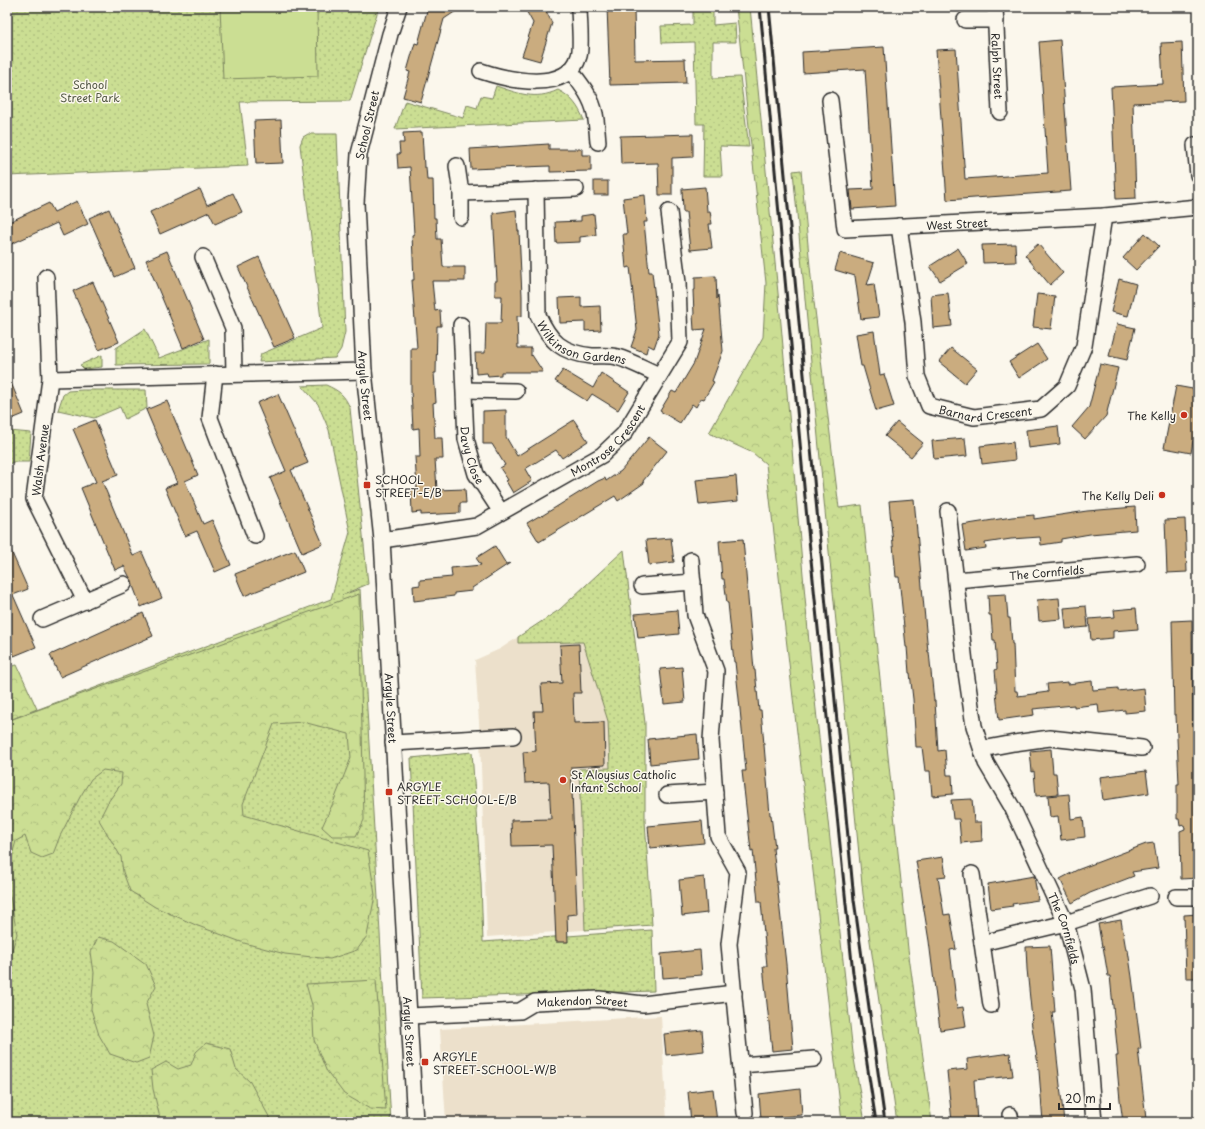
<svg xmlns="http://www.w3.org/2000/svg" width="1205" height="1129" font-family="'Playpen Sans',sans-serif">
<defs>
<pattern id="grass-dots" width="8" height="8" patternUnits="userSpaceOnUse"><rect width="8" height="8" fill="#cbde93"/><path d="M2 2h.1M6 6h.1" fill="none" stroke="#aebf7f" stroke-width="1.8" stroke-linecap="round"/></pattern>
<pattern id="forest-crowns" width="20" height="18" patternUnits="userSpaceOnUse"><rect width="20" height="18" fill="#cbde93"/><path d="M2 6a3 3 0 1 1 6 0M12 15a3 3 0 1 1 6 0" fill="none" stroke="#aebf7f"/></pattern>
</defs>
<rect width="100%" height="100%" fill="#fbf7ec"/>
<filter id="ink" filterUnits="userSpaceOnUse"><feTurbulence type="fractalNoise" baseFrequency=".025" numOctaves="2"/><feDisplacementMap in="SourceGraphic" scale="8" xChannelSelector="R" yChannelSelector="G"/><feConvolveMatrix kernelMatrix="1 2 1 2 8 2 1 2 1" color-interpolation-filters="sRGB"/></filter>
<g filter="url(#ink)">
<g fill="#ece0cb">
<polygon points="624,550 645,723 645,821 652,925 487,937 480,738 475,660 500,649 559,610"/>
<polygon points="661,1016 667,1122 446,1122 440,1029"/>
</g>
<g fill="url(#grass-dots)" stroke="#7b845f">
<polygon points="7,7 379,7 350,101 240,102 248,166 7,176"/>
<polygon points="693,7 713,7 713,25 735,23 736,42 713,42 713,78 740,77 749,147 720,146 722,176 703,176 704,124 696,124 694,42 662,43 661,26 693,25"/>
<path d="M496 86C518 93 535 101 558 90 572 97 578 106 584 120L395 129 405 101 463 118 467 105 477 108 481 96 492 98Z"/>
<polygon points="308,134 337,134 345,332 341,349 335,358 259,362 261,354 322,328 300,145 303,137"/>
<polygon points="145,329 159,358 209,339 209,364 116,365 116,348"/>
<polygon points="102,355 102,367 84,369 80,365"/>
<path d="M326 385C339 391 344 394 350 408L368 584 342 595 360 589 391 1122H7V721L331 599 350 532 329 430 318 404 302 386Z"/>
<polygon points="82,390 146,390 147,408 125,419 120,407 94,418 58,410 63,395 68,391"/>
<polygon points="9,431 31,433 29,462 13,462 7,465 7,432"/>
<polygon points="624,550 645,723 645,821 652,925 585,930 579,769 610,768 608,721 583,642 518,643 518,637 559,610"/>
<polygon points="472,752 481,883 483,942 652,930 654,991 422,998 411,758"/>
</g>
<g fill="url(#forest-crowns)" stroke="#7b845f">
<polygon points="736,7 750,7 781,324 810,654 853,1053 865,1122 842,1122 766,464 753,453 709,433 763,337 766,283"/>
<polygon points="801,170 811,277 839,508 862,505 908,949 932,1122 897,1122 863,894 824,501 793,171"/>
<polygon points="359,594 364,820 356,836 332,836 322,827 333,803 351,758 349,734 303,722 274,724 243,804 244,815 368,851 375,895 367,936 357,950 330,959 285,954 244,943 198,926 155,907 130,891 123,872 121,857 99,820 108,802 121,784 122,773 103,770 91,779 80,797 60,836 53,854 42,858 31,853 25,836 16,841 9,866 9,891 17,934 7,966 7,721"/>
<polygon points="17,665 37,709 7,721 7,667"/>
<polygon points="98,937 114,941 146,964 156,986 146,1004 154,1036 149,1058 136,1063 110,1054 99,1035 91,1009 94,973 91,952"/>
<polygon points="376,980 386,1110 370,1109 344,1094 326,1070 314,1040 312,1005 306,984"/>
<polygon points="206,1043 230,1049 236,1069 250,1082 272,1122 161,1122 153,1089 151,1070 166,1062 178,1069 191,1065 196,1052"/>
</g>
<polygon fill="#cbde93" stroke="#7b845f" points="220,7 317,7 318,76 223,79"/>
<g fill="#caac7f" stroke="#2b2b2b">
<polygon points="428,7 462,7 444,19 421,102 403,97 410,72 407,71 415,43 418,44"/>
<polygon points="524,7 544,7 552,23 540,61 522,56 533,23"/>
<polygon points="607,7 634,7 635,60 685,59 686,83 610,85"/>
<polygon points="1060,40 1071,191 947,200 936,50 956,49 965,179 1048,173 1039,42"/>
<polygon points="1182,42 1184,101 1133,103 1136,198 1116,199 1111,87 1163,84 1161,43"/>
<polygon points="884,47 895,206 852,209 850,190 873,189 865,69 803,73 802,52"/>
<polygon points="281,120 283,163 256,164 254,121"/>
<polygon points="422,132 424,167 426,167 427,180 433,180 434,218 436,218 437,239 441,239 443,267 465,267 465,281 432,281 435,311 440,310 441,326 437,326 436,373 434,373 436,402 433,403 435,438 442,438 443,459 435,459 437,490 465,489 466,503 460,503 460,513 421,515 421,512 412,513 411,489 417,489 415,457 420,457 419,428 413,429 411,391 411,348 417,348 412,280 414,280 412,235 414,234 410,167 398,168 397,154 400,154 399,143 404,143 403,133"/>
<polygon points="693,134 693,157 672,158 672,195 659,195 658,163 621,164 620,136"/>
<polygon points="549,144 549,149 582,149 582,155 591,155 591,171 550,172 550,166 471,169 470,149"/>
<rect x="594" y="181" width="14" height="14"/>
<polygon points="705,187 707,211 710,211 712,224 709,224 712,248 690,250 686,212 683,212 682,189"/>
<polygon points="200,189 207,205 233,193 242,212 215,224 209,212 160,234 150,212"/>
<polygon points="645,195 647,222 644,222 649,272 652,272 659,334 654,348 648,345 646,353 631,347 637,330 630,267 626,268 623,234 627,234 623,198"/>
<polygon points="77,201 88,224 63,236 57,223 7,246 7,223 49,203 54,212"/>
<polygon points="109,209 135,268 115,277 89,218"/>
<polygon points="516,210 518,231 519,231 522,296 522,316 517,316 518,348 531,348 531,356 532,355 543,372 501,372 501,375 488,376 487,373 476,374 475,353 485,353 486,323 501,323 502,296 495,296 495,281 497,281 493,213"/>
<polygon points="594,214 596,235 580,237 580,242 556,243 555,222 581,221 581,216"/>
<polygon points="1145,233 1159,246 1136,270 1123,258"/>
<polygon points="1015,244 1016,262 983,263 982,245"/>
<polygon points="1038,244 1063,273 1050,285 1025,255"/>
<polygon points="958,248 968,264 940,281 930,266"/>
<polygon points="167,251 204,339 183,348 146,260"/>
<polygon points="840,253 874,263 867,285 874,284 879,317 861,319 855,276 835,270"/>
<polygon points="259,257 295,338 274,347 238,267"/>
<polygon points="716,276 717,299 718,295 723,351 712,381 714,382 704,399 701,398 696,407 692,404 680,423 660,411 672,391 676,393 694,363 706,329 694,330 693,315 694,315 693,290 695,290 695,277"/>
<polygon points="1119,279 1136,284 1128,316 1111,312"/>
<polygon points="93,282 119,342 99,350 73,291"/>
<polygon points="948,293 952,326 933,328 931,295"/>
<polygon points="1037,294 1055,296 1051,329 1033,327"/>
<polygon points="581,297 581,307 600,306 601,330 585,331 585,322 560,323 559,298"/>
<polygon points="1117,324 1135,328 1127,360 1109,356"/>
<polygon points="874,331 880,375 884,374 894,406 876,411 863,366 861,366 856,334"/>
<polygon points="1037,344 1047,359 1019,378 1009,362"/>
<polygon points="951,348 977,369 965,383 939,362"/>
<polygon points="1100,364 1118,368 1106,416 1085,439 1072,427 1089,407"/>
<polygon points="563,370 593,388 601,373 629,392 618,410 592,394 587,401 555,381"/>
<polygon points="7,373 24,414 7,421"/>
<polygon points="1176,386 1198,390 1198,442 1193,441 1191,453 1164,448"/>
<polygon points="278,394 308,463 291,470 323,544 302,553 270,478 286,471 257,403"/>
<polygon points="167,401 198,475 185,481 203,524 212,520 231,565 215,572 197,531 185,536 165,488 177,483 146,410"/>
<polygon points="506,410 506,437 517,456 574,420 588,441 562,458 556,450 525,469 532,481 513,493 506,481 508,480 500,468 505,465 492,444 483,444 483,411"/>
<polygon points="95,420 118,475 102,481 133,556 142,552 162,598 141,607 133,586 132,581 129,576 124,566 115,570 81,488 96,482 73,429"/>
<polygon points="897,422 923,443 911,457 885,436"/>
<polygon points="1058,426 1060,444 1028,448 1026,430"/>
<polygon points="649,437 667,451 643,481 644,483 618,501 615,496 539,542 527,523 539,516 540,517 598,481 605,478 606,481 621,471"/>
<polygon points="965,438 967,456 934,459 932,441"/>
<polygon points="1013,442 1015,460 982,464 980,446"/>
<polygon points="736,476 738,501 699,505 696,480"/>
<polygon points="914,499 928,652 929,652 934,701 935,701 938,751 945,750 947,775 952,775 953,794 932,796 930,771 925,771 922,747 916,747 913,699 910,673 909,673 907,647 906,647 899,577 896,577 889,501"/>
<polygon points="1135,507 1136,530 1090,534 1061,539 1061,542 1041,545 1040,537 1011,539 985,543 986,548 966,551 962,525 1012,517 1034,515 1034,519 1087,511"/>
<polygon points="1185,519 1187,572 1167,573 1165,520"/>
<polygon points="671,538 674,562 649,565 646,540"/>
<polygon points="743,539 754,670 755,670 759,710 761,710 770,815 771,815 775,848 773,848 786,964 793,1049 772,1051 763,966 767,966 761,902 758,902 753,850 751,851 742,771 746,771 739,699 735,662 734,662 728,603 727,603 724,579 722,579 719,541"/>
<polygon points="7,542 28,589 13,595 36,647 14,656 7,639"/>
<polygon points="495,546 506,564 510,563 472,588 472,591 454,593 454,596 414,601 413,586 420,585 420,580 452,577 451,568 481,565 476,558"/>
<polygon points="295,550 304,572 244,596 235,574"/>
<polygon points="1006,594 1008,618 1010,618 1012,644 1013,644 1015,691 1017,691 1018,696 1048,692 1047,684 1068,682 1068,684 1092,681 1093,690 1118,688 1118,691 1144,688 1146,711 1125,713 1125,710 1099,713 1098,704 1074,707 1074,705 1033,709 1034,715 999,720 996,693 997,693 995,670 997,669 995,640 993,640 991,615 989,615 988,595"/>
<polygon points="1059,598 1061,619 1039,621 1037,600"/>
<polygon points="1086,606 1088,627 1066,629 1064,608"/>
<polygon points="1136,608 1138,629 1113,631 1113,638 1091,640 1089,619 1115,617 1114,610"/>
<polygon points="677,610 679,634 638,638 635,614"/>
<polygon points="143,613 153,636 60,677 50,655"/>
<polygon points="1192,620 1193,725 1197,725 1198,767 1198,778 1196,778 1197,825 1198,824 1198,878 1181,879 1180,831 1185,829 1184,825 1180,826 1179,819 1177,819 1177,784 1179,784 1176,715 1174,715 1172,621"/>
<polygon points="579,644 581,693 573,693 574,723 604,722 605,765 571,767 577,914 567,915 568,942 556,942 552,845 512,846 511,820 551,819 549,782 525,783 523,752 536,751 534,711 543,711 541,684 562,683 560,645"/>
<polygon points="682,667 685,702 664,704 660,669"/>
<polygon points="697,734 699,759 650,764 648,739"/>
<polygon points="1051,749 1053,773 1056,773 1058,794 1036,796 1034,771 1032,772 1030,751"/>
<polygon points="1146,771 1149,793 1103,800 1100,777"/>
<polygon points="1069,794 1071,819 1083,817 1085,837 1061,840 1058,816 1050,817 1048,796"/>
<polygon points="972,799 974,822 981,822 982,841 961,843 959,819 953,819 951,800"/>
<polygon points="702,821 704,843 650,848 648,826"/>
<polygon points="1154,843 1158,868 1132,872 1134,876 1090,893 1072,903 1060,879 1077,870 1146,844"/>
<polygon points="943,857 946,876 938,877 944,915 950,914 956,949 950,950 957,1008 963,1007 966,1026 940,1030 929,941 916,861"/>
<polygon points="1034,876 1038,900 1012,904 1013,906 991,909 988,884"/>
<polygon points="704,877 707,913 682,916 679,880"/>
<polygon points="1198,914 1198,978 1186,978 1184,915"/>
<polygon points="1121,920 1126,950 1128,950 1132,977 1141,1049 1138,1049 1146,1119 1126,1122 1123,1122 1120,1100 1116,1056 1118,1056 1110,976 1108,976 1103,946 1102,947 1098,924"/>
<polygon points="1050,946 1055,1012 1052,1012 1064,1122 1043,1122 1039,1071 1031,1020 1032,1019 1027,969 1026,947"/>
<polygon points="700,950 702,975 663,978 661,954"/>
<polygon points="702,1030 704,1051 666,1055 664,1034"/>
<polygon points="1010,1053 1013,1076 974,1080 977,1121 952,1122 947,1071 968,1069 967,1059"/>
<polygon points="713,1089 717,1122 691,1122 688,1092"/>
<polygon points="800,1089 802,1115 761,1119 759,1094"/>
</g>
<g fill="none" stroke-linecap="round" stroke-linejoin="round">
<defs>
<g id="street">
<path id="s1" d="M399 7 390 34 359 154 356 203 364 371 382 540 415 1122"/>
<path id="s2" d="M995 7 1000 112"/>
<polyline points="965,20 996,20"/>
<path d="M570 70C580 83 592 97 595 114 597 123 597 133 598 142"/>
<path d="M481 71C508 80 568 94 579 56 582 47 579 18 579 7"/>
<path id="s3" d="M830 100 845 229 1104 216 1198 207"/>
<polyline points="1195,145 1198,175"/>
<polyline points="457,166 461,193 461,217"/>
<path id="s4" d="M536 190 538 315C550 342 562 353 592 356 600 356 609 355 617 357 631 361 645 369 659 375"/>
<polyline points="461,193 576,189"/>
<path id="s5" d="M899 226 913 322 917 376 929 406 974 417 1041 409 1067 386 1084 346 1104 216"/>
<polyline points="203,257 233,328 234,374"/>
<polyline points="46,277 50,379 34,499 85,601"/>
<path id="s6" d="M461 325 466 439 476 474 501 512"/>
<polyline points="215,374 210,418 255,536"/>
<polyline points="50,379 364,371"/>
<polyline points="465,390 516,391"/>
<path id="s7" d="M948 511 966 672 974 726 986 763 1012 807 1066 923 1083 989 1094 1122"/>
<path id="s8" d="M382 540 477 526 602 455 624 434 680 342 678 283 669 212"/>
<polyline points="691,560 695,615 716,671 711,740 718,836 738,872 729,944 745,1113"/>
<path id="s9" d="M956 580 1137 564"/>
<polyline points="642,586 693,582"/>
<polyline points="42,619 124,584"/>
<polyline points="393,743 513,736"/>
<polyline points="982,749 1014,743 1050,738 1142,748"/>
<polyline points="667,795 715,792"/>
<polyline points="972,874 991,1005"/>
<polyline points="1176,897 1198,897"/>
<polyline points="982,943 1066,923 1150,896"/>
<path id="s10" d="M409 1016 520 1011 535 1002 599 999 643 1004 734 993"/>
<polyline points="741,1065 814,1059"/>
<polyline points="1010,1115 1011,1122"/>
</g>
</defs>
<use href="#street" stroke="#2b2b2b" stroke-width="18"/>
<use href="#street" stroke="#fbf7ec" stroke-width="15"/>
<g stroke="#2b2b2b" stroke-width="3">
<polyline points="760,7 808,530 853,973 876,1122"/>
<polyline points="769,7 854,900 885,1122"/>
</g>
</g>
</g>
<g fill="#c8321e" stroke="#fbf7ec" stroke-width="1.5">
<circle cx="1184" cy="415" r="4"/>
<rect x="363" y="481" width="8" height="8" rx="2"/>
<circle cx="1162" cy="495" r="4"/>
<circle cx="563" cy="780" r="4"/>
<rect x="385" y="788" width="8" height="8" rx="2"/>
<rect x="421" y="1058" width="8" height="8" rx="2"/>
</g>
<g text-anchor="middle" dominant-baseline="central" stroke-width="3" stroke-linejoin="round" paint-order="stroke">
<g font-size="11" fill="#2b2b2b" stroke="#fbf7ec">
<text stroke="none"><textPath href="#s2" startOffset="59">Ralph Street</textPath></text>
<text transform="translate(367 125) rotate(-77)">School Street</text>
<text stroke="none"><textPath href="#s3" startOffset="242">West Street</textPath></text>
<text stroke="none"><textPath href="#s4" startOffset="182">Wilkinson Gardens</textPath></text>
<text stroke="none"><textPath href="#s1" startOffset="384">Argyle Street</textPath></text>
<text stroke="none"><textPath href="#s5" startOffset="241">Barnard Crescent</textPath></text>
<text stroke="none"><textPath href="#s8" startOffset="254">Montrose Crescent</textPath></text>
<text stroke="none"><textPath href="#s6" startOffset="131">Davy Close</textPath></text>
<text transform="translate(40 460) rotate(-83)">Walsh Avenue</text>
<text stroke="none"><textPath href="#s9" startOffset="91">The Cornfields</textPath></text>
<text stroke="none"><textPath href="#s1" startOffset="708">Argyle Street</textPath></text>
<text stroke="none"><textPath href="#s7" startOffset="439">The Cornfields</textPath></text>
<text stroke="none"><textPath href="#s10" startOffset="176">Makendon Street</textPath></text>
<text stroke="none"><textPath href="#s1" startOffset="1032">Argyle Street</textPath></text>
</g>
<g font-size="11" fill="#535845" stroke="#fbf7ec">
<text x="90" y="84">School<tspan x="90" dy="13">Street Park</tspan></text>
</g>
<g font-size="11" fill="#2b2b2b" stroke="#fbf7ec" text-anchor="start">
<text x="1176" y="415" text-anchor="end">The Kelly</text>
<text x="375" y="479">SCHOOL<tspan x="375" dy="13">STREET-E/B</tspan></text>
<text x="1154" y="495" text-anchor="end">The Kelly Deli</text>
<text x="571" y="774">St Aloysius Catholic<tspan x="571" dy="13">Infant School</tspan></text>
<text x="397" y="786">ARGYLE<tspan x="397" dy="13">STREET-SCHOOL-E/B</tspan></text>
<text x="433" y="1056">ARGYLE<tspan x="433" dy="13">STREET-SCHOOL-W/B</tspan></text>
</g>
</g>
<rect width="1205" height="1129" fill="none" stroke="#fbf7ec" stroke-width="24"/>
<rect x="12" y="12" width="1181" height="1105" fill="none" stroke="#2b2b2b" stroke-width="1.5" filter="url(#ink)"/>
<path d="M1059 1103v6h51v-6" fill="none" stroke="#2b2b2b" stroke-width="2"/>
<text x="1065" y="1103" font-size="12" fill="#2b2b2b" stroke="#fbf7ec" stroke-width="3" paint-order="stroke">20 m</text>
</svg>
